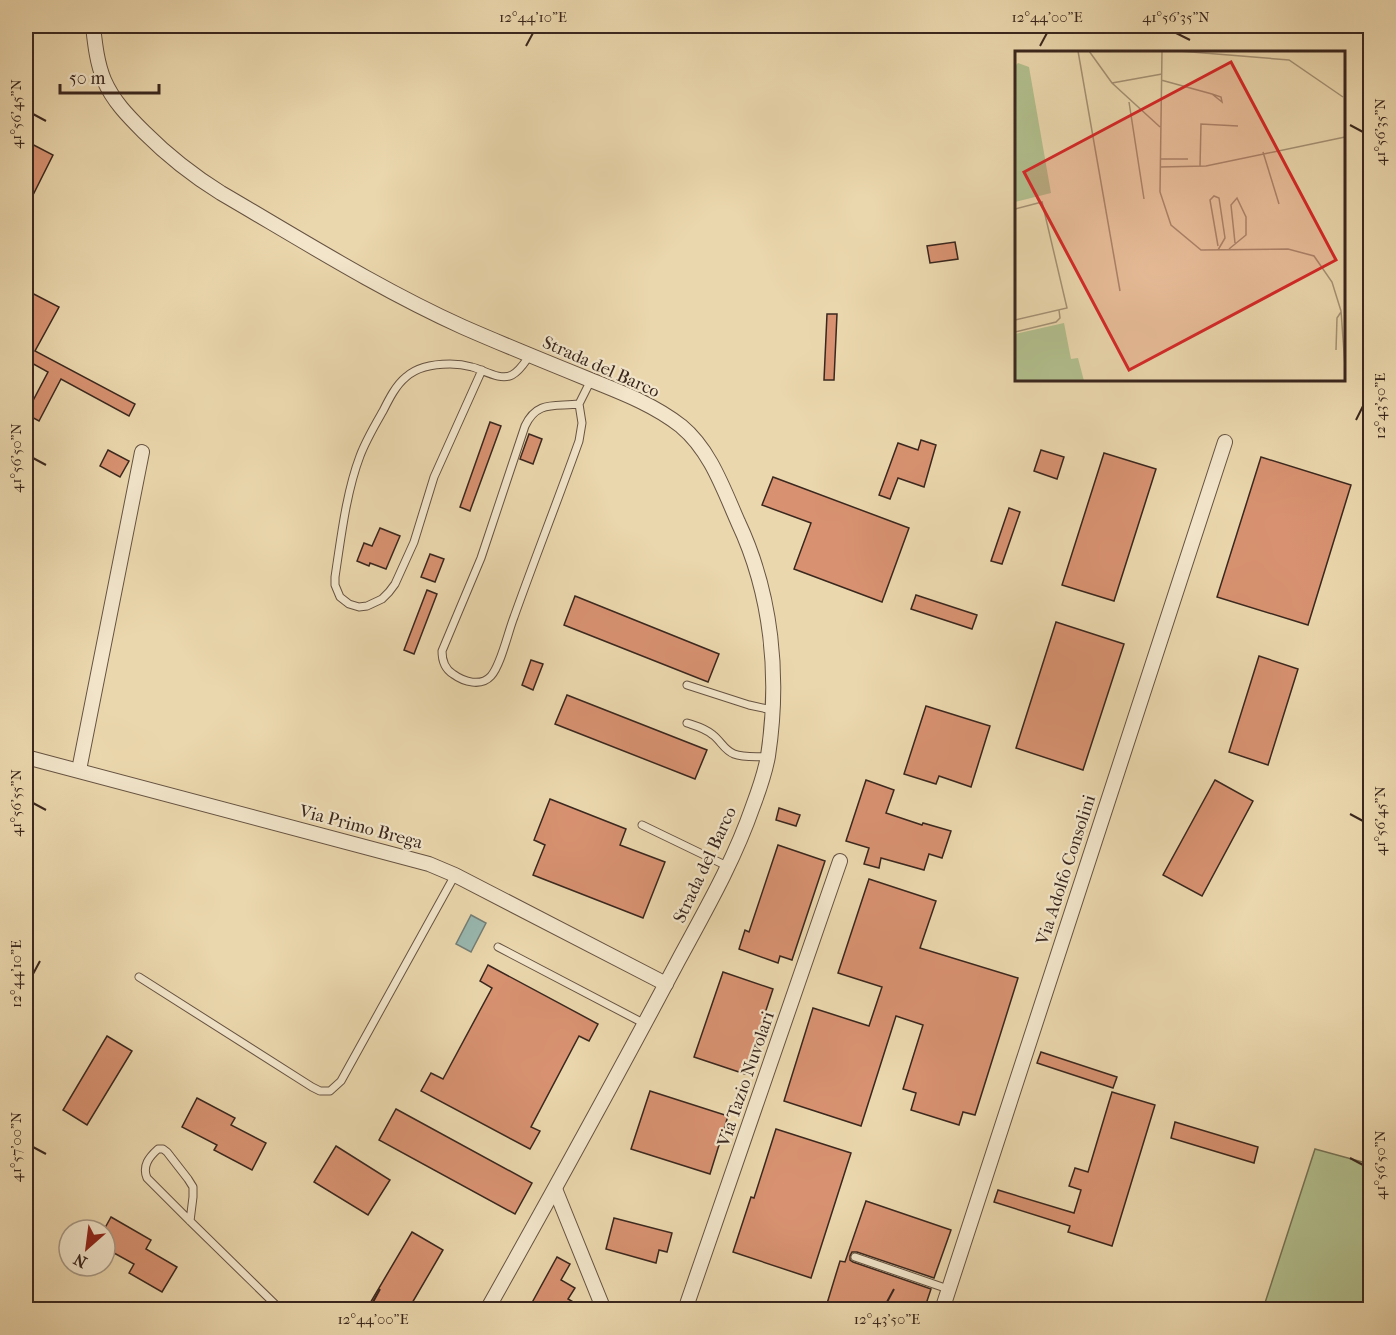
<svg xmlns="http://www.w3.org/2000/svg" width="1396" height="1335" font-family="'IM FELL French Canon',serif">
<rect width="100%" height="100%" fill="#ebd7ad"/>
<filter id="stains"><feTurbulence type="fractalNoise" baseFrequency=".00333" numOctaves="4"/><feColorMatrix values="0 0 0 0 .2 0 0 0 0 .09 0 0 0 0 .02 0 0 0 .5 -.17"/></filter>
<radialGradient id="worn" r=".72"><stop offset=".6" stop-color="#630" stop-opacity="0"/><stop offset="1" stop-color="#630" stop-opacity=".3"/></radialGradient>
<polygon fill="#b2bf8e" stroke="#767356" stroke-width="1.5" points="1315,1149 1370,1164 1370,1309 1263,1309"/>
<polygon fill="#99b8b1" stroke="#737e76" stroke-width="1.5" points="471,915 486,923 471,952 456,944"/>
<g fill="#d89271" stroke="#3a271e" stroke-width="1.5">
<polygon points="26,141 53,155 26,209"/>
<polygon points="955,242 958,259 930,263 927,246"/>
<polygon points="26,290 59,307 35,351 135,404 129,416 61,379 39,421 26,414 48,372 30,362 26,370"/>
<polygon points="827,314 837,314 834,380 824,380"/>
<polygon points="490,422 501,426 470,511 460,507"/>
<polygon points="529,434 542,439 533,464 520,459"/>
<polygon points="921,440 936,445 924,487 898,478 890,499 879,495 898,443 918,450"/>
<polygon points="108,450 129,461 120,477 100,466"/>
<polygon points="1041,450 1064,457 1057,479 1034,471"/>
<polygon points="1104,453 1156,469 1114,601 1062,585"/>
<polygon points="1261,457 1351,485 1308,625 1217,597"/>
<polygon points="773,477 909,528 882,602 794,569 811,523 762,505"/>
<polygon points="1009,508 1020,512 1002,564 991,561"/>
<polygon points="380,528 400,536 386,569 370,563 369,566 357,561 364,543 372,546"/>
<polygon points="430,554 444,559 435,582 421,577"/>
<polygon points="427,590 437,594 414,654 404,650"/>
<polygon points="916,595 977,615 972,629 911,609"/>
<polygon points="575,596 719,654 708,682 564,625"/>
<polygon points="1056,622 1124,644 1083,770 1016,748"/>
<polygon points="1259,656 1298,669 1268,765 1229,752"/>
<polygon points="531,660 543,664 533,690 522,685"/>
<polygon points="567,695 707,750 695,779 555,724"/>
<polygon points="926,706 990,726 971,787 939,776 936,784 904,774"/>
<polygon points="866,780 894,790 886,813 922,825 923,823 951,831 942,858 929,854 924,870 881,858 879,868 864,864 869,848 846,841"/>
<polygon points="1215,780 1253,801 1202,896 1163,875"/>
<polygon points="550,799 626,829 620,845 665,862 643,918 533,875 545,845 534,840"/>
<polygon points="779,808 800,815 796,826 776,820"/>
<polygon points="778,845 825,861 792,960 780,956 778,963 739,949 745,930 749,932"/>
<polygon points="869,879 936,901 920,948 1018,978 975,1115 963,1112 959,1125 911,1110 916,1093 903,1089 923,1025 896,1016 861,1126 784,1101 813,1008 869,1026 882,987 838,973"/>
<polygon points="488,965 598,1024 589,1041 579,1036 531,1127 540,1131 530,1149 421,1091 431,1073 443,1079 492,988 480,981"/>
<polygon points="723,972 773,989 745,1074 694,1057"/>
<polygon points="107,1036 132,1051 87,1125 63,1110"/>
<polygon points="1041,1052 1117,1077 1113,1088 1037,1063"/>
<polygon points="650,1091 728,1116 710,1174 631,1149"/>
<polygon points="1112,1092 1155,1105 1112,1246 1068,1232 1070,1226 994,1202 998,1190 1074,1213 1081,1190 1069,1186 1075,1168 1088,1172"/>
<polygon points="197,1098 235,1118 231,1125 266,1143 252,1170 214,1150 217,1145 182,1127"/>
<polygon points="396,1109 532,1183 515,1214 379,1140"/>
<polygon points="1175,1122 1258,1147 1254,1163 1171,1138"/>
<polygon points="776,1129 851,1153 811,1278 733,1252 751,1197 754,1198"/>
<polygon points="336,1146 390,1180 368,1215 314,1182"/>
<polygon points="866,1201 951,1230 934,1278 857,1252 852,1252 850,1256 850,1260 853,1262 931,1289 924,1310 825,1310 840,1261 845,1262"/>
<polygon points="111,1217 151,1240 146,1249 177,1267 162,1292 129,1273 134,1264 105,1248 105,1228"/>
<polygon points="614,1218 672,1233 667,1252 659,1250 656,1263 606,1249"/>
<polygon points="412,1232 443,1250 408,1310 366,1310"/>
<polygon points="557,1257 570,1264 561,1280 575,1288 568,1299 587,1310 528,1310"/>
</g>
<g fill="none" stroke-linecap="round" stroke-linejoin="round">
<defs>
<g id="service">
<path d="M482 370 434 477 414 542 395 584 389 592 382 599 367 606 359 607 349 604 340 597 335 585V577C341 538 346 493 360 456 366 440 375 425 383 411 389 399 396 385 406 377 417 367 435 364 450 364 457 364 465 365 472 367 484 370 500 381 512 375 520 371 525 362 530 355"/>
<path d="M579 404 582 423 579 441C558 500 535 558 514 617 508 632 501 665 491 676 481 687 464 682 453 674 445 669 442 662 442 651L481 558 525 426C537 400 555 407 579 404L591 380"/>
<polyline points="687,685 749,705 772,710"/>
<path d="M687 723C696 726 705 728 713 735 721 741 724 750 734 754 744 758 757 756 768 757"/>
<polyline points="642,825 729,867"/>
<polyline points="498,947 645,1024"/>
<polyline points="139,977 312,1087 320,1091 330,1091 341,1081 455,875"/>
<path d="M190 1221 193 1197V1187L188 1179 167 1152 163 1149H158C149 1157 142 1166 147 1178L190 1221 281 1310"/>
<polyline points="855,1257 948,1289"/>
</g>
<g id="minor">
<path d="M93 26C95 44 97 63 104 80 113 101 128 116 144 132 167 155 192 175 221 193 300 239 379 289 463 327 504 345 546 362 588 379 620 392 653 404 681 426 710 450 723 488 738 522 772 594 780 677 768 756 765 773 759 790 753 806 734 861 705 911 678 961 616 1078 552 1194 487 1310"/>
<polyline points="26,757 429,864 455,875 666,984"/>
<polyline points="79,770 142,452"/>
<polyline points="555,1189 604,1310"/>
<polyline points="685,1310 840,861"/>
<polyline points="942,1310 1225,442"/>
</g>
</defs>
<use href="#service" stroke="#665342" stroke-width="9"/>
<use href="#minor" stroke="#665342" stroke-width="16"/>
<use href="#service" stroke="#f2e5ca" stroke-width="7"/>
<use href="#minor" stroke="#f2e5ca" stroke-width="14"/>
</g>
<path fill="none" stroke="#3a271e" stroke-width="2" d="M1176 33 1190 40M526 46 533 33M1040 46 1047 33M33 114 46 121M1350 125 1363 132M1356 420 1363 406M33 458 46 465M33 803 46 810M1350 814 1363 821M33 974 40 961M33 1147 46 1154M1350 1158 1363 1165M373 1302 380 1289M887 1302 894 1289"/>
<g text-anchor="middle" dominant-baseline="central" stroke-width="4.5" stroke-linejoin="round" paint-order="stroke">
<g font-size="18" fill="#3a271e" stroke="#f2e5ca">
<text transform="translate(601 367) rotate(24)">Strada del Barco</text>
<text transform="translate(361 827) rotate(15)">Via Primo Brega</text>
<text transform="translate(705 865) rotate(-65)">Strada del Barco</text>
<text transform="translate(1066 870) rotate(-72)">Via Adolfo Consolini</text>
<text transform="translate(746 1079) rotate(-71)">Via Tazio Nuvolari</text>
</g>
</g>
<g transform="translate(1015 51)">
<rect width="330" height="330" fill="#ebd7ad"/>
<path d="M3 12 14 16 36 142 0 151V15ZM49 272 56 308 63 307 69 330H0V283Z" fill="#b2bf8e"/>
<path fill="none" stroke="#a49174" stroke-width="1.5" d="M63 0 105 240M74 0 97 32 145 76M147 0 145 141 156 174 186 199 273 198 299 205 317 231 326 260 330 315M164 0 274 9 328 46M146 29 197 43 206 46 207 51 197 43M97 32 147 23M114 51 129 148M248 101 264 153M145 108H173M185 115 186 73 223 75M145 116 191 115 330 86M0 158 27 151 52 257 0 269M203 195 195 149 199 145 204 147 210 187 203 199M214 198 231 184V166L222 147 216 154 220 192M0 281 41 271 45 267 44 259M321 299 322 267 326 261"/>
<path fill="#d62828" fill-opacity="0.15" stroke="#d62828" stroke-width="3" d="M216 11 321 209 114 319 9 121Z"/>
<rect width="330" height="330" fill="none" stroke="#3a271e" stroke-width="3"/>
</g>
<rect width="1396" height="1335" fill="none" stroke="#ebd7ad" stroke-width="66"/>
<g transform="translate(87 1248) rotate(208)"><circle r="28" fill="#f2e5ca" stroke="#a89985" stroke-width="1.5"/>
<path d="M0-4.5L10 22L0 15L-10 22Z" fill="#8f2418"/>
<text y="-9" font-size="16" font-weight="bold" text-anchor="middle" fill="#3a271e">N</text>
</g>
<path d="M60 84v9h99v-9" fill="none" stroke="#3a271e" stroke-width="3"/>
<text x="69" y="84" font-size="18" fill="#3a271e" stroke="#f2e5ca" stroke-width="4.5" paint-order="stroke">50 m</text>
<rect x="33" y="33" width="1330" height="1269" fill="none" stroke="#3a271e" stroke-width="2"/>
<g font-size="15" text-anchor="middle" fill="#3a271e">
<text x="533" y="22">12°44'10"E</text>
<text x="1047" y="22">12°44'00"E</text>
<text x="1176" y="22">41°56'35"N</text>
<text transform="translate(16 114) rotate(-90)" y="5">41°56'45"N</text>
<text transform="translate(1380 132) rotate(-90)" y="5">41°56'35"N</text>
<text transform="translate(1380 406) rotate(-90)" y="5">12°43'50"E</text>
<text transform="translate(16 458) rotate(-90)" y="5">41°56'50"N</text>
<text transform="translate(16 803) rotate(-90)" y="5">41°56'55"N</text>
<text transform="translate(1380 821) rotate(-90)" y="5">41°56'45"N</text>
<text transform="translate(16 974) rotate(-90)" y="5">12°44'10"E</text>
<text transform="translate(16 1147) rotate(-90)" y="5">41°57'00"N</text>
<text transform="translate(1380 1165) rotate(-90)" y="5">41°56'50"N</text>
<text x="373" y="1324">12°44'00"E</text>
<text x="887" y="1324">12°43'50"E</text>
</g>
<rect width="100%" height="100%" filter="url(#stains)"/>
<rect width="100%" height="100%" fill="url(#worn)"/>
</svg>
